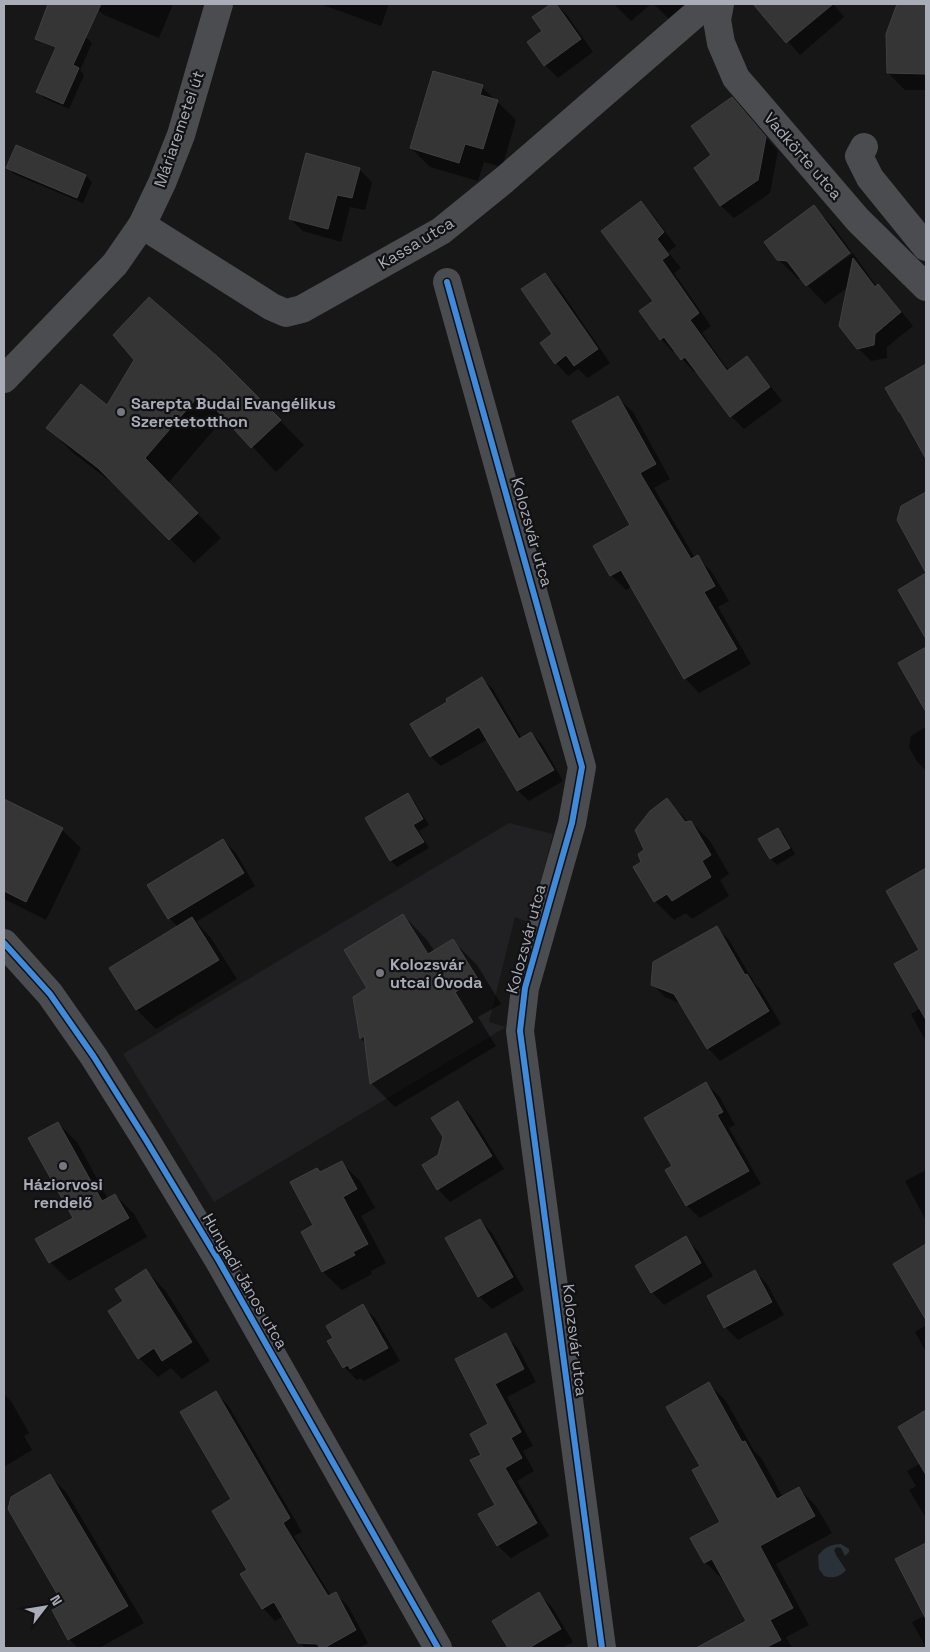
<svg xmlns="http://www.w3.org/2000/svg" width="930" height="1652" font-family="'Space Grotesk',sans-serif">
<rect width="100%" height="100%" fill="#171717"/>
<polygon fill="#212123" points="509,823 553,834 530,923 515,917 489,1022 506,1027 214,1202 123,1054"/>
<path fill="#2a3239" d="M841 1544 849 1549V1552L845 1556 841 1548 837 1547 834 1550 836 1555 846 1570C840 1577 832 1579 824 1576L819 1569 818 1556C823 1548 831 1544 841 1544Z"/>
<g fill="#0007">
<polygon points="92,4 173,4 159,38 104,15"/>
<polygon points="320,4 389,4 381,26"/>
<polygon points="553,4 556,4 567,15 593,52 558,78 545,65 543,31 534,17"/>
<polygon points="614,4 651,4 631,21"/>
<polygon points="654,4 692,4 675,25"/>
<polygon points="771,4 833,4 844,17 800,55 762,12"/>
<polygon points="898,4 926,4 926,90 905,90 888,73 888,35"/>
<polygon points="66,28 86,37 92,43 80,70 84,75 69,109 44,98 38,91"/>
<polygon points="482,87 516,120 502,167 484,162 478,181 430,167 411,148"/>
<polygon points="732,99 778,151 770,193 734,218 721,206 695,168 713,155"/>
<polygon points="17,147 86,176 92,182 83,203 14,174 8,168"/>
<polygon points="359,169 372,182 365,210 350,207 341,242 303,231 290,219"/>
<polygon points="641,202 653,215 676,246 668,252 681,268 674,273 711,326 702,333 729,371 747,358 759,371 782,401 744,429 731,416 697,370 694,372 675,351 673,352 661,339"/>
<polygon points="813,206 832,225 851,251 808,283 808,286 853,253 877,287 878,286 891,299 913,326 887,347 887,358 871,361 858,348 848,287 825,304 807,285 802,279 798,279 778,259"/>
<polygon points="545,274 558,287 610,363 588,378 578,369 568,376 556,363"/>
<polygon points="136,359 219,359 304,445 276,472 225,417 168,483 221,538 194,563 123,491 72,452 48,427 108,407"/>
<polygon points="926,365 926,457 904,415 886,389"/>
<polygon points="618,398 633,412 670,479 654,488 695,558 697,557 712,572 729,601 718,607 751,664 699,693 685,678 632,586 626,590 611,575 632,525"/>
<polygon points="926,493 926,553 921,552 902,506"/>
<polygon points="926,575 926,637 900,590"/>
<polygon points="926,649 926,709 900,664"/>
<polygon points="482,679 493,689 522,739 531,733 542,744 563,781 529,801 518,791 488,739 441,766 430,756"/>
<polygon points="926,727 926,771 916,760 909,747 911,736"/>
<polygon points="408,795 414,801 429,825 419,831 429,848 397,867 391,861 366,818"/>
<polygon points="4,800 62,830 81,848 46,920 4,899"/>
<polygon points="667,800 689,823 691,822 710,841 729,874 720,880 729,896 692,919 686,913 674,920 655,901 643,863 646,850"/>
<polygon points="778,829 784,835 795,854 777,865 771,859"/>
<polygon points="223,840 236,853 255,886 196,922 211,938 237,979 156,1029 137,1010 111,968 178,927 169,918"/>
<polygon points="926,869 926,1042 911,1014 921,1008 921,950 887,891"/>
<polygon points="403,915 427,940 435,952 453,941 477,965 501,1004 478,1017 496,1046 395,1107 371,1083 366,1044 361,1039 355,998 369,989"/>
<polygon points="716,927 729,940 755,984 760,989 781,1024 720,1061 708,1048 681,1004 665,997 652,984"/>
<polygon points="706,1084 719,1096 735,1125 729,1128 761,1184 700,1218 687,1206 667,1171 674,1167"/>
<polygon points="458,1103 471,1116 504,1169 450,1202 438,1189 439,1156"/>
<polygon points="58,1123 77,1142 108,1199 115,1195 134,1214 147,1237 69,1281 50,1262 37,1239 74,1218"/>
<polygon points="341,1162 360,1181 375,1208 361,1216 386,1263 371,1271 372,1274 342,1290 323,1272 302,1233 315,1226 321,1173"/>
<polygon points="926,1170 926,1221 905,1181"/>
<polygon points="480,1220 492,1233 524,1290 492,1309 479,1296"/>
<polygon points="685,1238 698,1251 713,1276 664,1305 652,1292"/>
<polygon points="926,1245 926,1318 894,1265"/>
<polygon points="146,1271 165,1290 210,1361 182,1379 171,1368 158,1377 139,1358 125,1302"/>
<polygon points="754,1271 767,1284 784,1315 738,1340 725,1327"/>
<polygon points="362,1305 375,1318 400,1361 364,1381 360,1378 357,1380 344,1367 335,1339"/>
<polygon points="926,1325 926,1352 915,1332"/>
<polygon points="505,1335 518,1348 536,1382 507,1397 533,1446 523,1451 534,1471 517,1481 549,1536 511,1558 498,1546 480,1515 496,1505 483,1455 490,1425 457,1360"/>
<polygon points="709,1384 726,1401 754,1451 762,1459 783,1498 799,1489 816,1506 832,1533 776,1564 809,1625 786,1637 792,1648 723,1648 718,1638 747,1622 724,1578 722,1579 705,1562 722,1522 702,1466"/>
<polygon points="215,1393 228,1405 302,1532 294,1536 331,1596 335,1593 348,1606 368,1643 359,1648 305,1648 299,1642 284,1616 275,1621 263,1608 249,1570 233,1500"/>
<polygon points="4,1394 11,1401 29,1433 24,1436 32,1450 4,1467"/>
<polygon points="926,1412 926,1518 909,1490 916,1486 907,1471 921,1463 900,1427"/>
<polygon points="49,1476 66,1492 144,1623 99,1648 78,1648 69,1639 53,1611 65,1604"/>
<polygon points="926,1544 926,1648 912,1622 926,1615 896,1560"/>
<polygon points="539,1594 552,1607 573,1642 562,1648 509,1648 493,1621"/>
</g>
<g fill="#353536" stroke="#3f4043">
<polygon points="48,4 101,4 73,65 79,68 63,104 36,92 56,47 35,39"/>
<polygon points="551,4 556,4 581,39 544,66 527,42 542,31 532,17"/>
<polygon points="753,4 833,4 786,43"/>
<polygon points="897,4 926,4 926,74 887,73 886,34"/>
<polygon points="433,71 483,85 480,95 498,100 483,149 465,144 459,163 410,148"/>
<polygon points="732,97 766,137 758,180 720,206 694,168 711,155 691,126"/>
<polygon points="16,145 86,175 77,198 6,168"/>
<polygon points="306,153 360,168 352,198 337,195 328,229 289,219"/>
<polygon points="641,201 664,232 657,239 669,255 662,260 699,313 690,320 727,371 747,356 770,387 730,417 685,357 681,360 664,337 660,340 639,311 653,301 601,231"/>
<polygon points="814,205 850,253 806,286 787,261 777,260 764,242"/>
<polygon points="853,258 875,287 878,284 901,312 875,334 874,345 857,349 839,326"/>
<polygon points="545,273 598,349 574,366 566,355 555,364 540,343 552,334 521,289"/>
<polygon points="149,297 219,358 281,420 251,448 201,393 145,458 198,513 169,540 98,468 46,428 81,384 107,405 134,360 113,335"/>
<polygon points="926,364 926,459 900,412 899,412 885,388"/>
<polygon points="618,396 656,464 640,473 691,559 698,555 715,586 704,592 737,649 684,679 621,570 610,576 593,546 630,525 572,421"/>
<polygon points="926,492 926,639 898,590 926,573 897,520 901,506"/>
<polygon points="926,647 926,712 898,663"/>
<polygon points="482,677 519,739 531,732 554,770 517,791 479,727 430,757 410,724 447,702 446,699"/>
<polygon points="408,793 423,819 413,825 424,842 390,861 365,818"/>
<polygon points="667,798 685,822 691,821 711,855 702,861 711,877 672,901 667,894 654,902 633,867 641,862 638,854 644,850 635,830 650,811"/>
<polygon points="4,799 63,828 26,902 4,891"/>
<polygon points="778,828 790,848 770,859 758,839"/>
<polygon points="223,839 244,873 168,919 147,885"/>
<polygon points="926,868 926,1020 894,964 919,950 886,891"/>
<polygon points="403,914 428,954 453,939 478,979 455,992 473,1022 370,1084 364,1036 360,1039 353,997 367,988 344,950"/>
<polygon points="192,917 219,960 136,1010 109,968"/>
<polygon points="717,926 745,975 747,974 769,1011 707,1049 674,994 651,985 653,962"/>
<polygon points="706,1082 723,1112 717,1115 749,1171 686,1206 665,1170 672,1166 644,1118"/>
<polygon points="458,1101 492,1156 437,1190 422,1165 438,1155 443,1137 431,1118"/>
<polygon points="58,1122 102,1201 115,1194 129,1218 49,1263 35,1239 73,1218 28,1138"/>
<polygon points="342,1161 357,1189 343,1197 368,1244 353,1252 355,1255 322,1272 301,1232 313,1225 290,1182 317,1168 320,1172"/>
<polygon points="480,1219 513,1277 478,1297 445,1238"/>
<polygon points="686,1236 701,1263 651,1293 635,1266"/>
<polygon points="926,1244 926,1320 893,1264"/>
<polygon points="146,1269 192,1342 162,1361 154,1348 138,1359 108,1311 123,1301 115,1289"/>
<polygon points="755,1270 772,1302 724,1328 707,1296"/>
<polygon points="363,1304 388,1348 350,1369 348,1365 343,1368 327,1341 333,1338 326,1326"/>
<polygon points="506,1333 524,1369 495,1384 521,1432 511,1438 522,1458 505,1468 537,1523 497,1546 478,1514 495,1505 470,1460 481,1455 470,1434 488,1424 455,1359"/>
<polygon points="709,1382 742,1442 745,1441 777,1499 799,1487 815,1516 760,1546 793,1608 770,1620 781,1640 765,1648 696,1648 746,1621 712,1559 704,1563 690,1538 720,1522 692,1470 700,1466 666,1407"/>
<polygon points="216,1391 290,1518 283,1523 328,1596 336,1592 356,1630 324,1648 320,1648 317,1644 298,1643 274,1602 262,1609 240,1574 247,1570 212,1511 231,1499 180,1412"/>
<polygon points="926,1410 926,1475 898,1427"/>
<polygon points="50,1474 128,1606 68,1640 52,1610 63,1604 8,1509 11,1497"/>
<polygon points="926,1543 926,1619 895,1559"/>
<polygon points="539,1592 561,1629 529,1648 508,1648 492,1621"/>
</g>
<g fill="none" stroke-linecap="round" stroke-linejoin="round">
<g stroke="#4b4c50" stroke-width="28">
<polyline points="720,4 717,20 721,43 736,78 858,220 926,287"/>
<polyline points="864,147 859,156 870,178 926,247"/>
<polyline points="142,225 272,307 286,313 302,309 441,231 504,180 707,4"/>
<polyline points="447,282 582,767 572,823 525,988 520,1031 602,1648"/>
<polyline points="4,943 50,994 94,1057 146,1140 219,1261 438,1648"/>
</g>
<polyline stroke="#4b4c50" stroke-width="28" points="4,379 115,264 142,225 162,183 181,135 219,4"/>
<defs>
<g id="cycleway">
<polyline points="447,282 582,767 572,823 525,988 520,1031 602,1648"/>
<polyline points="4,943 50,994 94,1057 146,1140 219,1261 438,1648"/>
</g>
</defs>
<use href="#cycleway" stroke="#111113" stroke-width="9"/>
<use href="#cycleway" stroke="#408adc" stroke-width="6"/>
</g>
<g fill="#757880" stroke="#111113" stroke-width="2">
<circle cx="121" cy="412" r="5"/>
<circle cx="380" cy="973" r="5"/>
<circle cx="63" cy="1166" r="5"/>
</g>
<g text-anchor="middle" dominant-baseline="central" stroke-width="4.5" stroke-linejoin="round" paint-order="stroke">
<g font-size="16" fill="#a8adb8" stroke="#111113">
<text transform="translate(179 129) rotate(-71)">Máriaremetei út</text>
<text transform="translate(803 156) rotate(49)">Vadkörte utca</text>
<text transform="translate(416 243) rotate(-31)">Kassa utca</text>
<text transform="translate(532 532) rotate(74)">Kolozsvár utca</text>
<text transform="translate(526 939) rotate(-75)">Kolozsvár utca</text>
<text transform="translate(245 1281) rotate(60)">Hunyadi János utca</text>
<text transform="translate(575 1340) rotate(83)">Kolozsvár utca</text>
</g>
<g font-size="16" font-weight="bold" fill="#a8adb8" stroke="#111113" text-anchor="start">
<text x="131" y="403">Sarepta Budai Evangélikus<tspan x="131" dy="18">Szeretetotthon</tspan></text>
<text x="390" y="964">Kolozsvár<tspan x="390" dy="18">utcai Óvoda</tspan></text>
<text x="63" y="1184" text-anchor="middle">Háziorvosi<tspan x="63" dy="18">rendelő</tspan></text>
</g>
</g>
<rect width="930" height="1652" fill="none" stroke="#a8adb8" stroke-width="10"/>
<g transform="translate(45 1607) rotate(59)" stroke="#111113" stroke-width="4" paint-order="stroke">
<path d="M0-4L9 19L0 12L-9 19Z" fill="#a8adb8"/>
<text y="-8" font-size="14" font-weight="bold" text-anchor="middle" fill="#a8adb8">N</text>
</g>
</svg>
